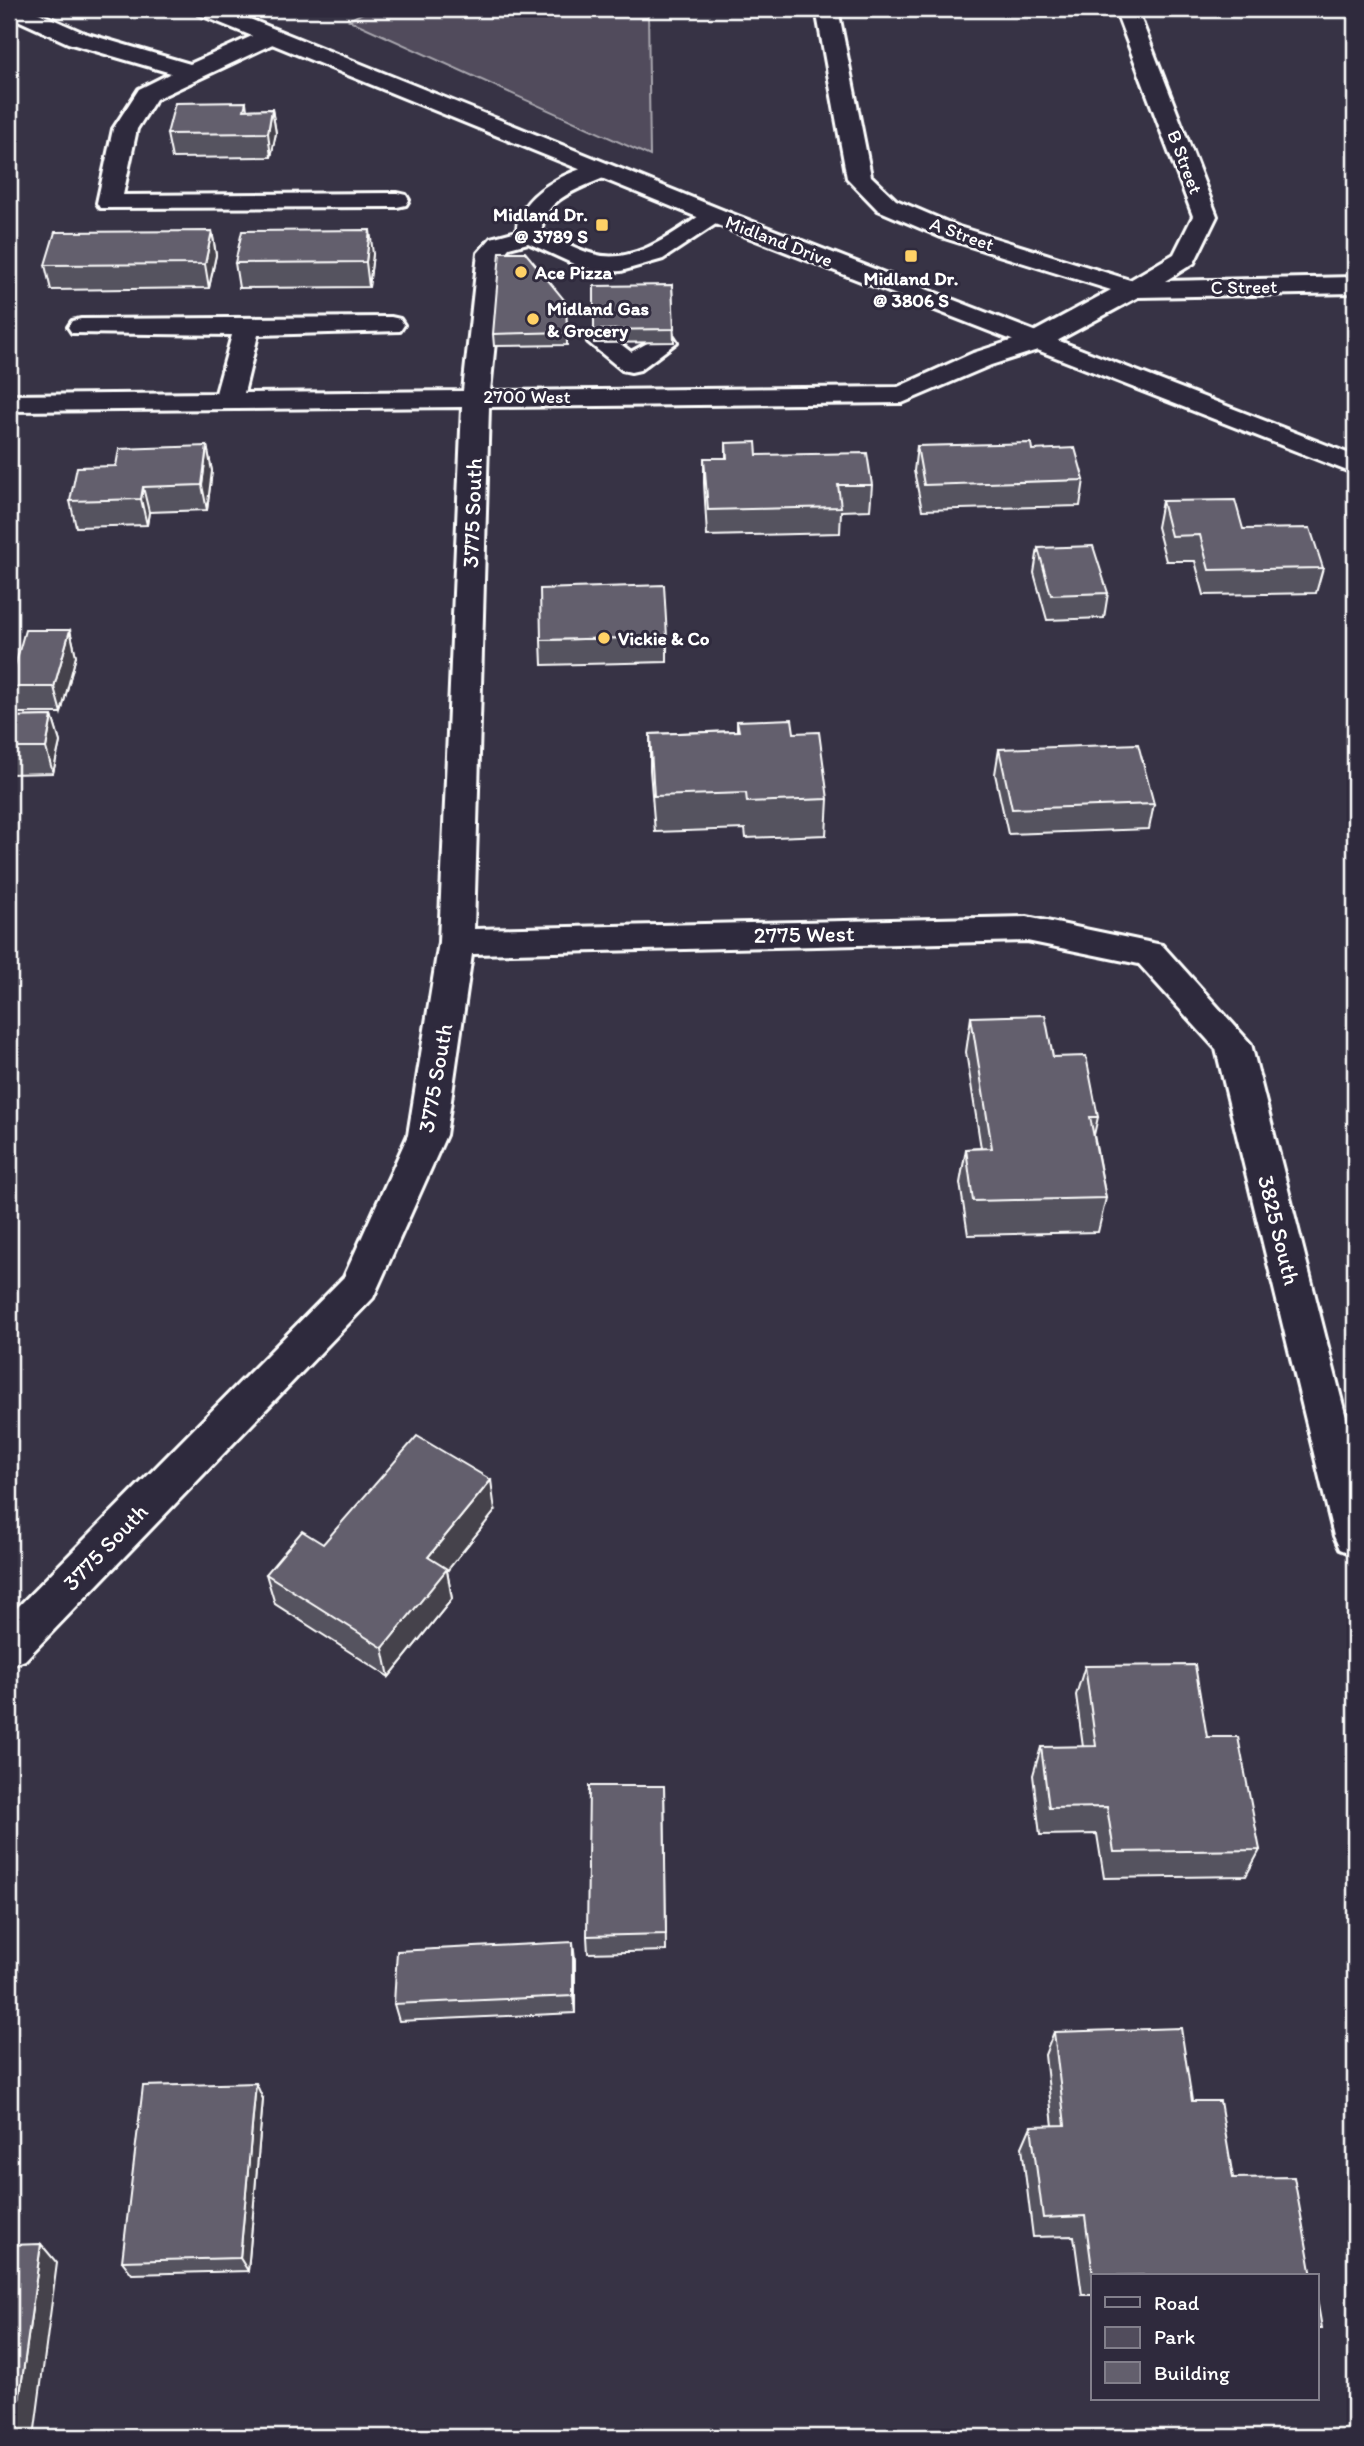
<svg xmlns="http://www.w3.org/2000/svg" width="1364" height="2446" font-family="Itim,sans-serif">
<rect width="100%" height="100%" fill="#373345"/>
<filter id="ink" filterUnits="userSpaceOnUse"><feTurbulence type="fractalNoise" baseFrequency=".0143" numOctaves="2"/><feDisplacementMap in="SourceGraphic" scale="14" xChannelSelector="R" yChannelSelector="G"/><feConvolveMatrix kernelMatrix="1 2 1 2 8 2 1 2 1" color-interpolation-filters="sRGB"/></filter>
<g filter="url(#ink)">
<polygon fill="#514c5c" stroke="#a8a6ae" stroke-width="2" points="370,9 648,9 650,156 349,20"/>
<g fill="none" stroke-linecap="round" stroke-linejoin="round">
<defs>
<g id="minor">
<polygon points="9,9 30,9 84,33 190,64 261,32 269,30 280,37 277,42 156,99 137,129 123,195 397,193 406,195 409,200 406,205 397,207 100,208 97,203 113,129 139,89 171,73 68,43 9,16"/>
<path d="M816 9H838L871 176 896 200 959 227 1130 280 1174 254 1193 216 1115 9H1137L1217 216 1194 263 1165 281 1355 277V293L1138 297 1044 348 991 365 902 403 489 407 474 929 1027 917 1162 945 1251 1044 1355 1453V1555L1340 1549 1334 1536 1216 1049 1139 964 1027 941 472 954 446 1135 373 1298 25 1660 9 1666V1616L344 1277 408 1135 439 942 462 407 9 411V395L216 393 232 335 72 333 68 327 72 321 81 319 391 317 400 319 404 325 400 331 258 335 244 393 463 391 478 253 491 238 517 231C517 193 570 170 601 163L610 165 613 170 610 175C585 187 541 198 542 231 559 239 575 249 593 254 635 266 674 232 707 211H725L728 216 663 259 621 271 603 272 576 265 528 243 509 248 504 254 490 391 898 387 973 353 1026 336 1111 290 941 237 878 210 847 178Z"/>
<polygon points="601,334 610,336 631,352 664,334 673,336 677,342 640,370 631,372 622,370 588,342 592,336"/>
</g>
<polygon id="major" points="195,9 225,9 725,211 1355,456 1355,474 707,221 198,14"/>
</defs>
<use href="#minor" stroke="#fff" stroke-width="6"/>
<use href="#major" stroke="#fff" stroke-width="6"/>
<use href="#minor" fill="#2f2a3d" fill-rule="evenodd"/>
<use href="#major" fill="#2f2a3d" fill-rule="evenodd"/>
</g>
<g fill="#55525e" stroke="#fff" stroke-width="2">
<polygon points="246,102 247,110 272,109 276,133 271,157 172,158 167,134"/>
<polygon points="212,231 216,255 209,288 51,290 45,265"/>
<polygon points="373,254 369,287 239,288 235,263"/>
<polygon points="672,285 674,342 594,343 594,330"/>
<polygon points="566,302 567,345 494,346 493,334"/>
<polygon points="726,443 757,455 872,485 870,510 841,511 840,533 707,536 704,483 704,458 726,458"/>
<polygon points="207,446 212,471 207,510 149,512 147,525 76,527 70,501 116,466"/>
<polygon points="917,446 1032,450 1084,480 1080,506 922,510 914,471"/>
<polygon points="1162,501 1243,529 1323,568 1316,593 1204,595 1195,561 1166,561 1157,527"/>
<polygon points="1038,548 1108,593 1104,618 1047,620 1034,573"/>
<polygon points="70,630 76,656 61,713 16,713 9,690 9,685"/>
<polygon points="667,637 667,662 542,665 541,640"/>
<polygon points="52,716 60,742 53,773 9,774 9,717"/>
<polygon points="737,721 794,733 828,799 826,835 746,838 745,829 655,832 650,770 650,734 737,731"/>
<polygon points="999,749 1154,804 1149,829 1008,834 995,774"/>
<polygon points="1355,919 1355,935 1353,926"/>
<polygon points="971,1017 1053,1057 1098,1117 1094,1135 1106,1198 1098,1232 968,1235 960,1183 966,1149 981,1148 966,1052"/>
<polygon points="495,1511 447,1571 452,1599 389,1677 275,1604 266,1574 323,1544"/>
<polygon points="1085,1666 1207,1737 1260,1850 1246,1876 1104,1878 1097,1834 1040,1835 1033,1775 1041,1747 1083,1747 1076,1695"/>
<polygon points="664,1786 666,1951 588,1953 587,1936"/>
<polygon points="575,1960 575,2013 399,2021 394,2004"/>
<polygon points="1054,2032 1192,2101 1233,2178 1312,2276 1093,2276 1093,2295 1082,2295 1074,2236 1033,2237 1022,2147 1031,2126 1053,2126 1045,2055"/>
<polygon points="263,2099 248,2271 132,2274 122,2261"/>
</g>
<g fill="#45424c" stroke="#fff" stroke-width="2">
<polygon points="272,109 276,133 271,157 268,133"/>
<polygon points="370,230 373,254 369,287 366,262"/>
<polygon points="212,231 216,255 209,288 205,264"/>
<polygon points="207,446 212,471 207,510 202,485"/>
<polygon points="143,487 149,512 147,525 141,499"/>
<polygon points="70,630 76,656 61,713 54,687"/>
<polygon points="52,716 60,742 53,773 46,748"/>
<polygon points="491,1480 495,1511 447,1571 452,1599 389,1677 383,1648 428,1557"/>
<polygon points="573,1942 575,1960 575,2013 573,1996"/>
<polygon points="256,2083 263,2099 248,2271 240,2258"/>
<polygon points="41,2244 57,2263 34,2437 14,2437"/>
</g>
<g fill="#635f6d" stroke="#fff" stroke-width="2">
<polygon points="246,102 244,110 272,109 268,133 167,134 175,103"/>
<polygon points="370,230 366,262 235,263 242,231"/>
<polygon points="212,231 205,264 45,265 55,232"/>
<polygon points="500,252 525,252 566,302 567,332 493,334"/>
<polygon points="672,285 674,329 594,330 594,286"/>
<polygon points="756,442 757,455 867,453 872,485 838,485 841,507 708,510 704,458 727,458 726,443"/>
<polygon points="1031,443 1032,450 1075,448 1084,480 924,485 917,446"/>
<polygon points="207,446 202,485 143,487 141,499 70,501 77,467 116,466 119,449"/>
<polygon points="1235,500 1243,529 1310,528 1323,568 1209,570 1200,535 1171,536 1162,501"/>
<polygon points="1093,546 1108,593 1051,595 1038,548"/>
<polygon points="664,585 667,637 541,640 540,589"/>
<polygon points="25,630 70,630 54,687 9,687"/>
<polygon points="52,716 46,748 9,748 9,717"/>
<polygon points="792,719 794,733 819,732 828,799 747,802 746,793 654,796 650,734 739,731 737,721"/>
<polygon points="1138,744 1154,804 1012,809 999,749"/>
<polygon points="1045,1015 1053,1057 1086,1056 1098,1117 1090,1117 1106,1198 973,1201 966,1149 992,1148 971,1017"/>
<polygon points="417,1436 491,1480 428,1557 447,1569 383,1648 266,1574 302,1531 323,1544"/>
<polygon points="1195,1665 1207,1737 1238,1737 1260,1850 1114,1852 1107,1807 1049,1808 1041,1747 1096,1746 1085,1666"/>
<polygon points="589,1786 664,1786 666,1934 587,1936"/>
<polygon points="573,1942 573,1996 394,2004 397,1951"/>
<polygon points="1181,2028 1192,2101 1220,2101 1233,2178 1294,2177 1312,2276 1171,2276 1171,2275 1093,2276 1085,2216 1043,2218 1031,2126 1065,2125 1054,2032"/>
<polygon points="256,2083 240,2258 122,2261 143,2086"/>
<polygon points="41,2244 14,2437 9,2437 9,2245"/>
<polygon points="1317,2299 1322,2328 1317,2328"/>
</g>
</g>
<g fill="#ffd166" stroke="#2f2a3d" stroke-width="2.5">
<rect x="595" y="218" width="14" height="14" rx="3.5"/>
<rect x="904" y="249" width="14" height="14" rx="3.5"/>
<circle cx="521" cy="272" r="7"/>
<circle cx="533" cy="319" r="7"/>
<circle cx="604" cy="638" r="7"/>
</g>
<g text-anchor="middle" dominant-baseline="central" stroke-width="6" stroke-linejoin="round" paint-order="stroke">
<g font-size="19" fill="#fff" stroke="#2f2a3d">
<text transform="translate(1185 162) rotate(69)">B Street</text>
<text transform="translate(962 234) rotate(20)">A Street</text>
<text transform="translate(779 241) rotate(21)">Midland Drive</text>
<text transform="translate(1244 287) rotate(-1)">C Street</text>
<text x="527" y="396">2700 West</text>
</g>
<g font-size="19" font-weight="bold" fill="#fff" stroke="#2f2a3d" text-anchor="start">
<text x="588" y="214" text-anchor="end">Midland Dr.<tspan x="588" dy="22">@ 3789 S</tspan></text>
<text x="535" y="272">Ace Pizza</text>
<text x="911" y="278" text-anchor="middle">Midland Dr.<tspan x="911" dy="22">@ 3806 S</tspan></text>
<text x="547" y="308">Midland Gas<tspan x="547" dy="22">&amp; Grocery</tspan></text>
<text x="618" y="638">Vickie &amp; Co</text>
</g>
<g font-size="23" fill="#fff" stroke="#2f2a3d">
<text transform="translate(472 513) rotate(-88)">3775 South</text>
<text transform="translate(804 934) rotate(-1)">2775 West</text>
<text transform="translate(435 1078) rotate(-80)">3775 South</text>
<text transform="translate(1279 1230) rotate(76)">3825 South</text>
<text transform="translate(105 1547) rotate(-46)">3775 South</text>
</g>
</g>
<rect width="1364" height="2446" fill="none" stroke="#2f2a3d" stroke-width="35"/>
<rect x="18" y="18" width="1329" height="2411" fill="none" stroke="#fff" stroke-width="2.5" filter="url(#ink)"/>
<rect x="1091" y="2274" width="228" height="126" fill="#2f2a3d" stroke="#827f8b" stroke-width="2"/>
<rect x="1105" y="2297" width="35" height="10" fill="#2f2a3d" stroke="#827f8b" stroke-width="2"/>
<text x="1154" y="2310" font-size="21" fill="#ffffff">Road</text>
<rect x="1105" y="2327" width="35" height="21" fill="#514c5c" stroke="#827f8b" stroke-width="2"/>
<text x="1154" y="2344" font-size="21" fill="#ffffff">Park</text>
<rect x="1105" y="2362" width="35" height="21" fill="#635f6d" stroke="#827f8b" stroke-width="2"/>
<text x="1154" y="2380" font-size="21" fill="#ffffff">Building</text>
</svg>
